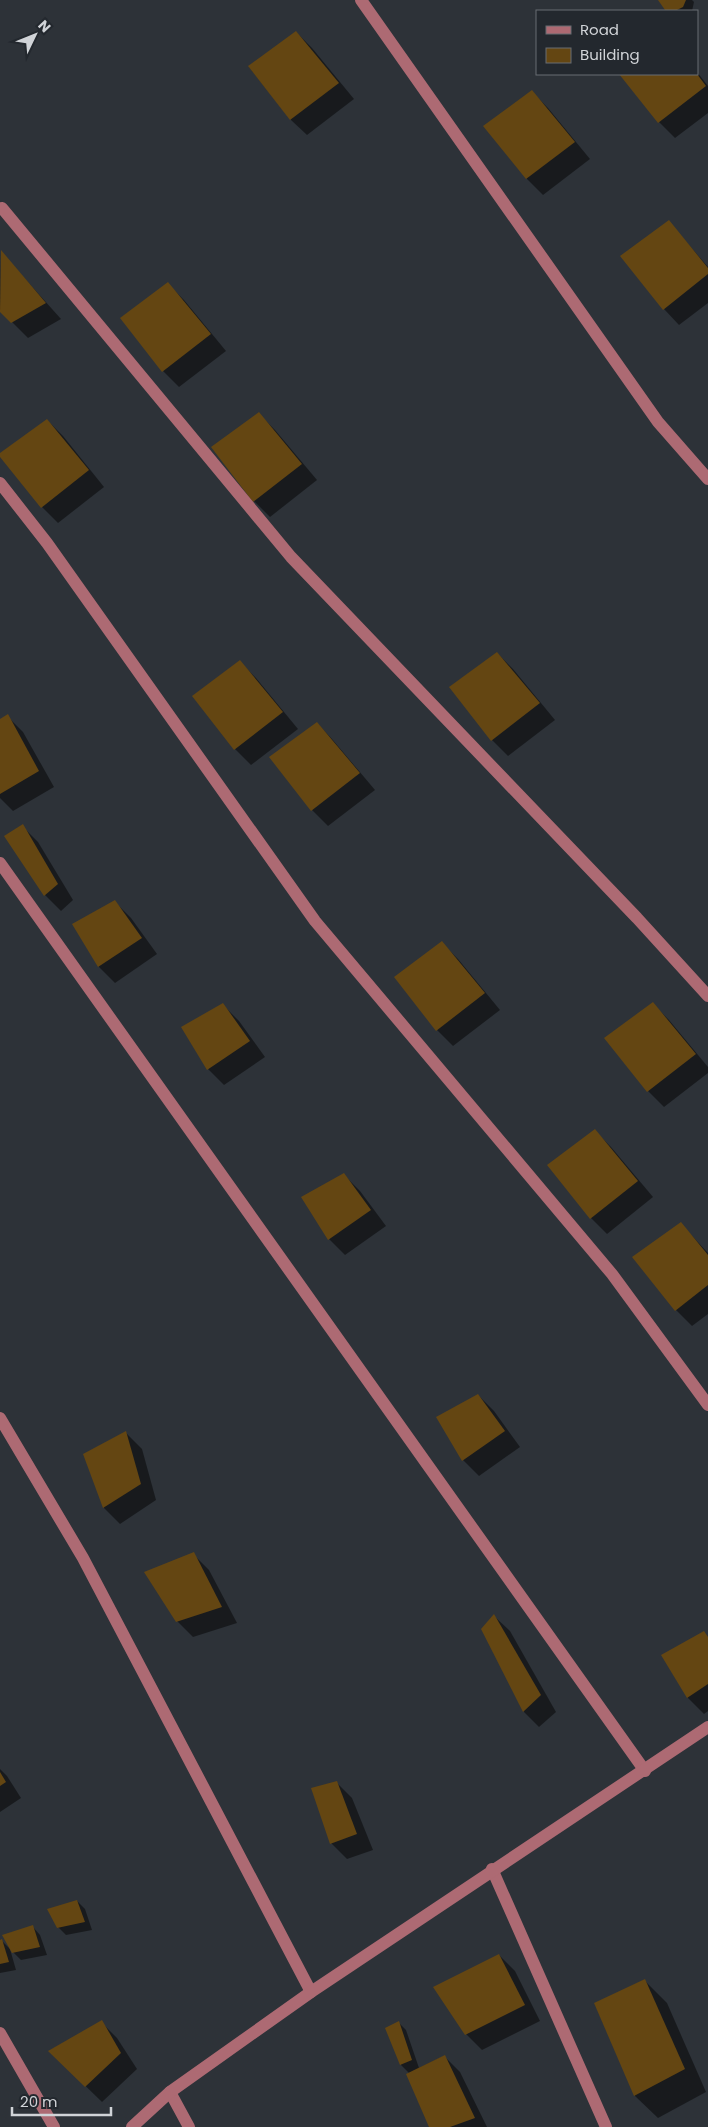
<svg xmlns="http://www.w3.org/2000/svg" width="708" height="2127" font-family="Poppins,sans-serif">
<rect width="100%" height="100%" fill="#2d3238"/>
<g fill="#0007">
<polygon points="660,0 692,0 694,2 692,11 668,11"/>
<polygon points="296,32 312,48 354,99 307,135 291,120 249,67"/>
<polygon points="697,72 708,86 708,113 675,138 659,122 620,74 697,74"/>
<polygon points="532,92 548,108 590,159 543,195 527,179 485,126"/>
<polygon points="669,222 708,267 708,303 679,325 664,309"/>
<polygon points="1,252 61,319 28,338 0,310"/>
<polygon points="168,284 184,300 226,351 179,387 163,371 121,318"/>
<polygon points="259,414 275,430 317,480 270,517 254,501"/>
<polygon points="47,420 63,436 104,487 58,523 42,507 0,454"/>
<polygon points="497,653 513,669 555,720 508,756 492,740 450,687"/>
<polygon points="240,662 256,678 298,729 251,765 235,749"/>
<polygon points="7,716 23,732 54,787 13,811 0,798 0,720"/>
<polygon points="317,723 332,739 375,790 328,826 312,810"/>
<polygon points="22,826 38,842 73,900 61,911 45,895 6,837"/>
<polygon points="115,902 131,918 157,954 115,983 99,967 74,925"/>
<polygon points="442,943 458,959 500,1010 453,1046 437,1030"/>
<polygon points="653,1004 669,1020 708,1067 708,1073 664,1107 648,1091"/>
<polygon points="223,1005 239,1021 265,1057 224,1085 208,1069 183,1028"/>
<polygon points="595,1131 611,1147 653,1197 607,1234 591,1218"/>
<polygon points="344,1175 360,1191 386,1226 345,1255 329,1239"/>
<polygon points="680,1223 708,1253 708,1314 692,1326 676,1310"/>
<polygon points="478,1395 494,1411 520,1447 479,1476 463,1460"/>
<polygon points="126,1433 142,1449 156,1500 120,1524 104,1508 85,1454"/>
<polygon points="193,1554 209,1570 237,1623 193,1637 177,1621"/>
<polygon points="494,1616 510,1631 556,1712 539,1727 524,1712 483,1629"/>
<polygon points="708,1637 708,1711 704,1714 688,1698 663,1656"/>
<polygon points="0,1769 7,1776 21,1798 0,1812"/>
<polygon points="336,1782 352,1798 373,1850 347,1859 331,1843"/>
<polygon points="77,1901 85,1909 92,1930 66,1935 58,1927"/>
<polygon points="32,1926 40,1935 47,1955 21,1960 10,1949 16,1970 0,1973 0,1941 2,1941 10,1949"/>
<polygon points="499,1955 515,1971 540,2021 482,2050 466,2034"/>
<polygon points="644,1980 667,2003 706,2092 658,2118 635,2096 595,2004"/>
<polygon points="101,2022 117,2038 137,2069 102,2102 66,2067"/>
<polygon points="398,2022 406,2030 419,2068 444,2056 460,2072 487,2127 430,2127 409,2073 401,2065"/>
</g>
<g fill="#644612">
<polygon points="658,0 686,0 683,7 675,11 665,10"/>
<polygon points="296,31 339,83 290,120 248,66"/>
<polygon points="619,74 697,74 706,86 658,123"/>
<polygon points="532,90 575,142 526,179 483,126"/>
<polygon points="669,220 708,268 708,274 663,310 620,256"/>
<polygon points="1,250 46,303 11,323 0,312"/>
<polygon points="168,282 211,334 162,372 120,318"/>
<polygon points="259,412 302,464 253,502 211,447"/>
<polygon points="47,419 89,470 41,508 0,457 0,453"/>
<polygon points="497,652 540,703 491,741 449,687"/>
<polygon points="240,660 283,712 234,750 192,696"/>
<polygon points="8,714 39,771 0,794 0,719"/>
<polygon points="317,722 360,773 311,811 269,757"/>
<polygon points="23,824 58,884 44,896 4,836"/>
<polygon points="115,900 142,938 98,967 72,924"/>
<polygon points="442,941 485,993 436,1031 394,977"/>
<polygon points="653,1002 696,1054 647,1092 604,1038"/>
<polygon points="223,1003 250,1041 207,1070 181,1027"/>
<polygon points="595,1129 638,1181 590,1219 547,1165"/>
<polygon points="344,1173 371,1210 328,1240 301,1197"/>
<polygon points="681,1222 708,1255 708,1285 675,1311 632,1257"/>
<polygon points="478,1394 505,1431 462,1461 436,1417"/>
<polygon points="126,1431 141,1484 103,1508 83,1454"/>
<polygon points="194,1552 222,1607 176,1622 144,1572"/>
<polygon points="494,1614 541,1695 523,1712 481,1629"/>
<polygon points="704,1631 708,1637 708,1684 687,1698 661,1655"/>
<polygon points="0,1772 6,1782 0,1786"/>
<polygon points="337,1781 357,1834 330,1844 311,1788"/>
<polygon points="77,1900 85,1922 57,1928 47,1909"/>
<polygon points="33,1925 40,1947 12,1953 2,1935"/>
<polygon points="2,1939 9,1962 0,1964 0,1940"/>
<polygon points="499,1954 525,2005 465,2035 433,1987"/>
<polygon points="645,1979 685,2069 634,2096 594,2003"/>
<polygon points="102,2020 121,2053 85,2087 48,2051"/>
<polygon points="399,2021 412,2060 400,2065 385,2028"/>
<polygon points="445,2055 475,2118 450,2127 429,2127 406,2074"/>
</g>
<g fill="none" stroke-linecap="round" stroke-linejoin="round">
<g stroke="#ad6a73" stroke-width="12">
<polyline points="361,0 658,422 708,479"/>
<polyline points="2,208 291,557 637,918 708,996"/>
<polyline points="0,483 47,543 315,921 612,1274 708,1405"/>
<polyline points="0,863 645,1771"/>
<polyline points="0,1418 83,1558 311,1992"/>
<polyline points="492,1869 606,2127"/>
<polyline points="0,2033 54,2127"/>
<polyline points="170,2092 189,2127"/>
<polyline points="132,2127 170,2092 311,1992 708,1727"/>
</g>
</g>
<rect x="536" y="10" width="162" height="65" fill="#23282e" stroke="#686c72"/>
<rect x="546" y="26" width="25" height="8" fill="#ad6a73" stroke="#686c72"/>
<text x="580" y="35" font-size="15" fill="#d0d3d7">Road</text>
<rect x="546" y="48" width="25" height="15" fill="#644612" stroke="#686c72"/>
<text x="580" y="60" font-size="15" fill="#d0d3d7">Building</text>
<g transform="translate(35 35) rotate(47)" stroke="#23282e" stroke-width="4" paint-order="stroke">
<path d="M0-4L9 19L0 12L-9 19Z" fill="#d0d3d7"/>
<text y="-8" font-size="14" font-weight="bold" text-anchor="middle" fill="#d0d3d7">N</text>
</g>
<path d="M12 2107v8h99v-8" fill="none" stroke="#d0d3d7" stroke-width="2.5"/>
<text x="20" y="2107" font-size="15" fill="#d0d3d7" stroke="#23282e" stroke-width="4" paint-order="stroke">20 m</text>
</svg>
